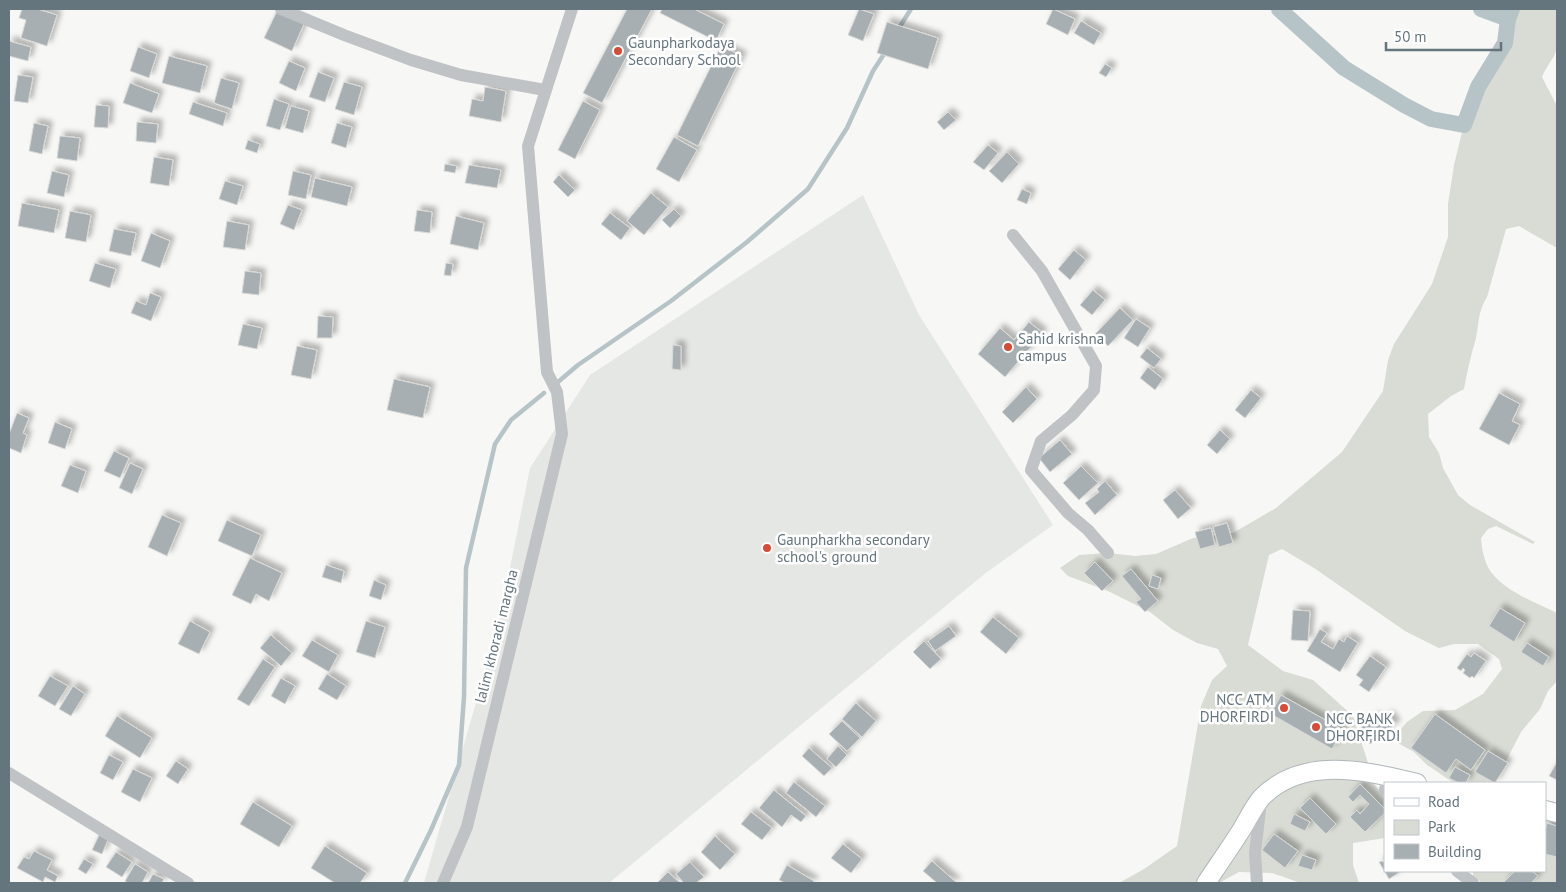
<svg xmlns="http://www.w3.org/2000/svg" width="1566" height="892" font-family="'PT Sans',sans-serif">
<defs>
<filter id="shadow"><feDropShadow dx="4.5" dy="-4.5" stdDeviation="2.5" flood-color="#0004"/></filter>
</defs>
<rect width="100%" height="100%" fill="#f7f7f5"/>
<polygon fill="#e5e7e5" points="863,195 919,315 1053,525 987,572 609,883 424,883 499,623 530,468 590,375"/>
<g fill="#d8dcd4">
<path d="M1520 9H1557C1557 23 1561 43 1554 56 1550 63 1545 69 1542 77L1557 106V248L1519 226 1506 229 1487 297C1478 311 1479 323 1476 338 1471 355 1467 372 1464 389L1451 396 1428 414 1429 437 1439 453 1443 468 1458 495 1470 505 1535 542 1533 544 1496 526 1488 529 1481 538C1482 550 1484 562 1491 572 1506 592 1535 602 1557 613V681L1548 691 1540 709 1521 732 1504 765 1491 783H1454L1427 765 1414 752 1398 743 1399 731 1407 722 1423 711 1455 710 1483 694 1502 669 1499 659 1478 644H1454L1439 648 1405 631 1314 568 1282 549 1269 555 1248 645 1283 671 1313 680 1353 716 1375 785 1385 798V838L1353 843V865L1359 883H1301L1272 873 1239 872 1219 883H1119L1144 869 1177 846 1201 706 1212 680 1227 666 1218 649 1197 643 1173 630 1150 612 1108 591 1068 576 1060 568 1079 555 1108 553 1135 556 1156 554 1193 538 1233 533 1276 508 1342 452 1383 391 1388 360 1394 344 1432 284 1448 237V204L1454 165 1465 120 1481 79 1500 53Z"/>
<polygon points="1545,819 1557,822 1557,883 1482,883 1473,876 1473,871 1545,871"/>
</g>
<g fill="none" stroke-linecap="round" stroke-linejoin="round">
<g stroke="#b7c4c7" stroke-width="4.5">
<polyline points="897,31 911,9"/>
<polyline points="558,382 578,365 671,301 747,242 808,189 847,128 873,71 886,51"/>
<polyline points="405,883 431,830 459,765 464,697 466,568 495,444 511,420 544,393"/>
</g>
<g stroke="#b7c4c7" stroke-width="16">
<polyline points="1279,9 1344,68 1404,105 1431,119 1464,125 1478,87 1505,43 1508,19"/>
<polyline points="1481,9 1508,19 1512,9"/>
</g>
</g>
<g fill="#a7afb3" stroke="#d9d9d7" filter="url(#shadow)">
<polygon points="22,9 37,9 57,15 47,46 21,38 26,20 19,18"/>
<polygon points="627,9 652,9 602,103 583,93"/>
<polygon points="662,9 694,9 724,24 716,41 660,13"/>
<polygon points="859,9 874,14 863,41 848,35"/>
<polygon points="1053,9 1075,19 1068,35 1046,24"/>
<polygon points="277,11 304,24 292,51 264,38"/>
<polygon points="1081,21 1101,33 1094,45 1074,33"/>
<polygon points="887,22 938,38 928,69 877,53"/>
<polygon points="9,41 31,47 28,61 9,56"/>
<polygon points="721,46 742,56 698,146 677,135"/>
<polygon points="138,47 157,54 149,78 130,71"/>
<polygon points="169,56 207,66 200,93 162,83"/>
<polygon points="289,61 305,68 296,91 279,83"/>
<polygon points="1105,64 1112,68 1106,77 1099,73"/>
<polygon points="318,72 334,78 325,102 309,97"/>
<polygon points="18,75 33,77 28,103 14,101"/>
<polygon points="221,78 239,83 232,109 214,103"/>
<polygon points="344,82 362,87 354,115 335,109"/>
<polygon points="130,83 159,94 152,113 123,103"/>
<polygon points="485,87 506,91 501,122 469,116 472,99 483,101"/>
<polygon points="274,99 289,104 280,130 266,126"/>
<polygon points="583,101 600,110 575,159 558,150"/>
<polygon points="193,102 227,113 223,126 189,114"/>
<polygon points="96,105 109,106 108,128 94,127"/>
<polygon points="291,106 309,111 303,133 285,128"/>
<polygon points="948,112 956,120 944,130 937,122"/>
<polygon points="137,122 158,124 156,143 136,141"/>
<polygon points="34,123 48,126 42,154 29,151"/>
<polygon points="337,123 352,127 346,148 331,143"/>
<polygon points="60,136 80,138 77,161 57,158"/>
<polygon points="674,137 697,150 679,182 656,169"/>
<polygon points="248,140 260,144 257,153 245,149"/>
<polygon points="988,145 998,153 984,170 973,162"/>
<polygon points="1007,152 1019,164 1002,183 989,171"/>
<polygon points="154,157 173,160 169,186 150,183"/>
<polygon points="445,164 457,166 455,173 444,171"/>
<polygon points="469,165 501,170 497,188 465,183"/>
<polygon points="52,171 69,175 64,197 47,193"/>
<polygon points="293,171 311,175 306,199 288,195"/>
<polygon points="559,175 575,190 568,197 553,182"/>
<polygon points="315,178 352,187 347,206 311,197"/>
<polygon points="225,181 243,186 237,205 219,199"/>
<polygon points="1022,189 1031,193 1027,204 1017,200"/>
<polygon points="651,193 668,207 644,235 627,221"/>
<polygon points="22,203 59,210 54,233 18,226"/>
<polygon points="288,205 302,210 294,230 280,224"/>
<polygon points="674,209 681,216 670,228 662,220"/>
<polygon points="417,210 432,212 430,233 414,231"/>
<polygon points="70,211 91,215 86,242 65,238"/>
<polygon points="610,213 630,228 621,240 601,224"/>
<polygon points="456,216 484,223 478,250 450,244"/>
<polygon points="227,221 249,225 245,250 223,247"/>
<polygon points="114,229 136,233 131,256 109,251"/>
<polygon points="151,233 170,241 160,268 141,261"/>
<polygon points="1074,250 1086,260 1070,280 1058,269"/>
<polygon points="95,263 116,269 110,288 89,281"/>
<polygon points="446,263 453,264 451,276 444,275"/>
<polygon points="245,271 261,273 259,295 242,293"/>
<polygon points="1093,290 1105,300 1092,315 1080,305"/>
<polygon points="150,293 161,297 151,321 131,313 136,301 146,305"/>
<polygon points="1120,308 1133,320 1108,346 1095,334"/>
<polygon points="318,316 333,317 332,338 317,338"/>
<polygon points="1136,319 1150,328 1138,347 1124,338"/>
<polygon points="1029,322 1043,333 1005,377 978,354 1000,328 1014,340"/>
<polygon points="243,324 262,328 257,349 238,345"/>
<polygon points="673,345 681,346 681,370 672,369"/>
<polygon points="297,346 317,350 311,379 291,375"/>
<polygon points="1147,348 1161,359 1154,368 1140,357"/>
<polygon points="1148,367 1163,379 1155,390 1140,378"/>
<polygon points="394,379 430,387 423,418 387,410"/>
<polygon points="1026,387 1037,399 1013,423 1002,412"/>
<polygon points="1251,390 1261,398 1245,418 1235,410"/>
<polygon points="1499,393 1520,404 1512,421 1520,425 1509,445 1479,429"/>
<polygon points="17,413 29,418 23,433 27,435 21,453 9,448 9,434"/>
<polygon points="55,422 72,429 65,449 48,443"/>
<polygon points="1220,430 1230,439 1217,454 1207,445"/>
<polygon points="1060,440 1072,454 1050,472 1039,458"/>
<polygon points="114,451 129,458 120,478 104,471"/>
<polygon points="130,463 143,469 132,494 119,488"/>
<polygon points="70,465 86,471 78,493 61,486"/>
<polygon points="1081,466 1098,483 1079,500 1063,483"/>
<polygon points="1105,481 1117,495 1095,515 1085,503 1099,492 1097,489"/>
<polygon points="1175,490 1191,508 1178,519 1163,500"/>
<polygon points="162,515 181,523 167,556 148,547"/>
<polygon points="227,520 261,535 252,556 218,541"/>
<polygon points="1227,523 1233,543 1219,547 1213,527"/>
<polygon points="1211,528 1215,545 1200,549 1195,532"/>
<polygon points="250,558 282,573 269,601 256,594 251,604 232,595"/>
<polygon points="1095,562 1113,581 1102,591 1084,573"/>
<polygon points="326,565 344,571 341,583 322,577"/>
<polygon points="1131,569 1158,601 1145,612 1136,602 1141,599 1122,576"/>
<polygon points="1152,575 1161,578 1158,589 1149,586"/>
<polygon points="374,580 386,585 381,600 369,596"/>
<polygon points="1500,608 1525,623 1514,642 1489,626"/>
<polygon points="1293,610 1310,611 1308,641 1291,640"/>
<polygon points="993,617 1019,638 1006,654 980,632"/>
<polygon points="190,621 210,632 199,654 178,644"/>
<polygon points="366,621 385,627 375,658 356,652"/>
<polygon points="949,626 956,636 935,651 928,641"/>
<polygon points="1320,629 1327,633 1321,642 1333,649 1339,639 1344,642 1347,636 1358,643 1340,672 1307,651"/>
<polygon points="271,635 292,653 281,666 260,648"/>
<polygon points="312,640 338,655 329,672 302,656"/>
<polygon points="924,641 941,659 930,669 913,652"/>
<polygon points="1527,643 1549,657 1543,666 1521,652"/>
<polygon points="1474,653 1486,661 1474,678 1472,676 1470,678 1463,673 1465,670 1463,668 1461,671 1457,668 1467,654 1471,657"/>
<polygon points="1370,656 1386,667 1369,692 1359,685 1363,680 1356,675"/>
<polygon points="263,659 275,667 249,706 237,699"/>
<polygon points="327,674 346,686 337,700 318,689"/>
<polygon points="50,676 68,686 55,706 38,696"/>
<polygon points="281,678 295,686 285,704 271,696"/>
<polygon points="73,686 85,694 71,716 59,709"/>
<polygon points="1281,695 1343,730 1332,749 1271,714"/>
<polygon points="856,703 876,721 862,737 842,719"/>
<polygon points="1435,714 1485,750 1471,770 1456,759 1446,773 1411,748"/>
<polygon points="1389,715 1396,724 1370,744 1359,729 1376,716 1380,722"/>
<polygon points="117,716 152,738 140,758 105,736"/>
<polygon points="842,721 860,738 847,751 829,734"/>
<polygon points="838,746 847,755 836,767 827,759"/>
<polygon points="809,748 832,768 824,776 802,756"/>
<polygon points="1488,751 1508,763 1495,783 1475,772"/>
<polygon points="109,755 123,762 113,780 100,773"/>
<polygon points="176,761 188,769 178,784 166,776"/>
<polygon points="1557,762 1557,780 1549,776"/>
<polygon points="1455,767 1470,775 1466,783 1459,783 1449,778"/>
<polygon points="133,769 152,778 140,802 121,792"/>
<polygon points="794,782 825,806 816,817 786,793"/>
<polygon points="1360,784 1385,809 1385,813 1365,832 1350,817 1357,810 1360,814 1369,804 1360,795 1353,802 1348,797"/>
<polygon points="774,790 806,816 801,822 791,815 782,827 759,808"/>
<polygon points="1310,798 1336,824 1326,834 1300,808"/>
<polygon points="253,802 292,826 279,847 240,824"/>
<polygon points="751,812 772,828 762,840 741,824"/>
<polygon points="1294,814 1310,822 1305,831 1290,824"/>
<polygon points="1547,823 1557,826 1557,857 1545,854 1545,832"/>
<polygon points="1274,834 1298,851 1285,868 1262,850"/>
<polygon points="99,835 108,840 102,854 92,850"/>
<polygon points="715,836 735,854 720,870 701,852"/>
<polygon points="843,844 862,859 851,873 831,858"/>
<polygon points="325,846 367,873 360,883 335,883 311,868"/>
<polygon points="34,851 52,860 47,870 58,876 55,882 45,877 43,882 17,868 24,857 29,859"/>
<polygon points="116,852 132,862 122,877 106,867"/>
<polygon points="1302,855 1316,860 1312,870 1298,866"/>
<polygon points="84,859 93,864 86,874 78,869"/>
<polygon points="932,861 957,883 937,883 923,871"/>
<polygon points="1382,861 1385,863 1385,871 1400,871 1400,872 1389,879 1379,862"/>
<polygon points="690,862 704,877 696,883 684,883 676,874"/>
<polygon points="135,864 148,872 142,883 128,883 125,881"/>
<polygon points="787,865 814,881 813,883 785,883 779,880"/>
<polygon points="1515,871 1532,871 1538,876 1531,883 1503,883"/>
<polygon points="668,872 680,883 657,883"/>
<polygon points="153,874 164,879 162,883 148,883"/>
</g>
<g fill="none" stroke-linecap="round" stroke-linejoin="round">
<defs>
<g id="secondary">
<polyline points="1545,810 1557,813"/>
<path d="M1206 883C1218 865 1230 848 1242 829 1248 819 1254 806 1262 797 1304 755 1366 771 1417 783"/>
</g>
</defs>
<use href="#secondary" stroke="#b1b7bb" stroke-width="20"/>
<g stroke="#bfc3c6" stroke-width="12">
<polyline points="281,9 344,35 411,60 461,75 545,90"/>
<polyline points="1013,235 1042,271 1096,366 1094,390 1072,415 1041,441 1031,470 1068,513 1088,530 1108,553"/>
<polyline points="9,773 188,883"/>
<polyline points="1385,789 1385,790"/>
<polyline points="1457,871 1473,883"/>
<polyline points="443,883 467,827 562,434 557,392 547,372 528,146 572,9"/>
<polyline points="1257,883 1255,853 1261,801"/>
</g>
<use href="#secondary" stroke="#fff" stroke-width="18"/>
</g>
<g fill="#d64c36" stroke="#fff" stroke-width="2">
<circle cx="618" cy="51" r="5"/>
<circle cx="1008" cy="347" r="5"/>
<circle cx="767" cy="548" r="5"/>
<circle cx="1284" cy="708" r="5"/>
<circle cx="1316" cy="727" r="5"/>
</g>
<g text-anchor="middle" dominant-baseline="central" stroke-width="5" stroke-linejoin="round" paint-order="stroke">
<g font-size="15" fill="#65757d" stroke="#fff" text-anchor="start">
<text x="628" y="42">Gaunpharkodaya<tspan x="628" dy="17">Secondary School</tspan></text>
<text x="1018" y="338">Sahid krishna<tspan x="1018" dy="17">campus</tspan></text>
<text x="777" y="539">Gaunpharkha secondary<tspan x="777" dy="17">school's ground</tspan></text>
<text x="1274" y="699" text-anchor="end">NCC ATM<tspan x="1274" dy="17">DHORFIRDI</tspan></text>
<text x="1326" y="718">NCC BANK<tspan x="1326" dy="17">DHORFIRDI</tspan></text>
</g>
<g font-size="15" fill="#65757d" stroke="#fff">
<text transform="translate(496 636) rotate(-76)">lalim khoradi margha</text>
</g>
</g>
<rect width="1566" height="892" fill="none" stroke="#65757d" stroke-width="20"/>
<rect x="1384" y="782" width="162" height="90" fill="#ffffff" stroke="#c1c8cb"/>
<rect x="1394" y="798" width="25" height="8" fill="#ffffff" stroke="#c1c8cb"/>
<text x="1428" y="807" font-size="15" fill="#65757d">Road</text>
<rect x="1394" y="820" width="25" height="15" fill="#d8dcd4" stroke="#c1c8cb"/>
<text x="1428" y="832" font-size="15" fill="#65757d">Park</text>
<rect x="1394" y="844" width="25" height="15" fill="#a7afb3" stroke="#c1c8cb"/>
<text x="1428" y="857" font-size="15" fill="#65757d">Building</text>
<path d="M1386 42v8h115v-8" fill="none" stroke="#65757d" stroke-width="2.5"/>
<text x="1394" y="42" font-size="15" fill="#65757d" stroke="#ffffff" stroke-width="4" paint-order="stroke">50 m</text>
</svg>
